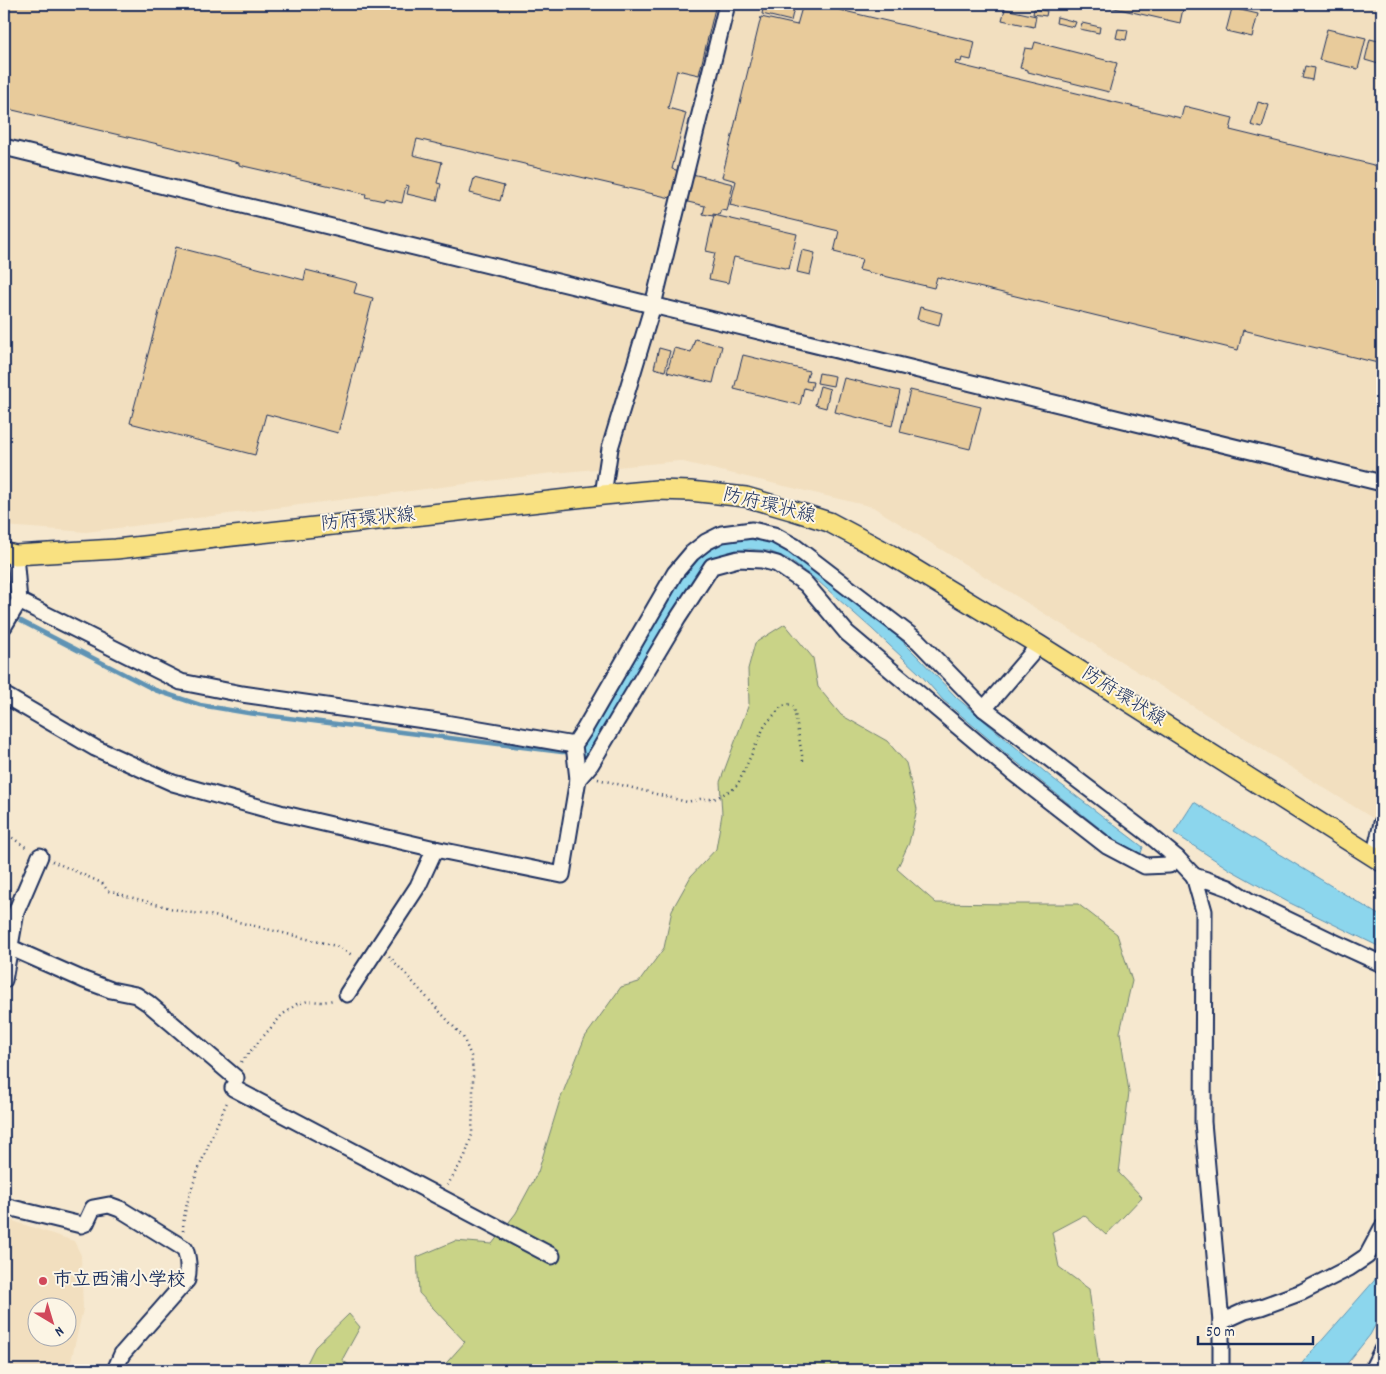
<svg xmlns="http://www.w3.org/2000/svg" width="1386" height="1374" font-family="Dekko,'Klee One',sans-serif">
<rect width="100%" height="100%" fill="#f6e8cf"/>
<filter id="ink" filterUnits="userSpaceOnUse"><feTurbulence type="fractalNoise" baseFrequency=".02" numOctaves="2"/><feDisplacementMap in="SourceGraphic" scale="10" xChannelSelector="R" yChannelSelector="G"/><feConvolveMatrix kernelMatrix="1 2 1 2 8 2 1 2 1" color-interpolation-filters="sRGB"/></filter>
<g filter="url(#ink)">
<g fill="#f2dfbf" fill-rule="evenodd">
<polygon points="4,4 1382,4 1382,824 873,507 679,461 544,474 86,532 4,526"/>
<path d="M4 1218 74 1241 81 1255 83 1309 69 1370H4ZM38 1306H68V1336H38Z"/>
</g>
<g fill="#c9d387" stroke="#728172">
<polygon points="785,624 813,658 818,687 841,715 887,741 906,763 917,809 909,843 897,869 936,903 1007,904 1078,904 1117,934 1132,981 1120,1032 1129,1092 1119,1173 1142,1197 1106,1235 1084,1215 1052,1232 1059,1267 1089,1289 1099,1367 1102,1370 440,1370 465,1342 419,1293 417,1257 455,1241 492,1244 516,1213 538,1172 560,1100 585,1037 621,987 639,982 664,948 672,910 691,876 716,849 722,814 720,782 749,704 748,669 755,643"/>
<polygon points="349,1314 360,1327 342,1360 356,1370 295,1370 306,1365 315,1347"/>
</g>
<g fill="#8cd6ed" stroke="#5f93b4">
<polygon points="745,539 765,541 785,549 830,582 899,638 918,657 957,698 1051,777 1143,847 1140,856 1117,842 1009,756 943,700 920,674 872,629 819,582 788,559 769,551 749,549 730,552 713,560 588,756 583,757 582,753 583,746 682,579 697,559 721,543"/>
<polygon points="1194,802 1382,917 1382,948 1288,902 1229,869 1174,833"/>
<polygon points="1382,1264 1382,1313 1370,1335 1342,1370 1298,1370 1303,1362 1374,1281"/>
</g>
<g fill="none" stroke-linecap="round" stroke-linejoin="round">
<polyline stroke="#5f93b4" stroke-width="4.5" points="21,621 155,690 200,705 248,713 562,752 573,752"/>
</g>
<g fill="#e8cb9b" stroke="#1b2f5e">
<polygon points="4,4 716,4 699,75 677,70 668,108 686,113 672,169 733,184 727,211 721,210 719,215 713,214 713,216 703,214 705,206 417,139 413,155 442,162 437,183 441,184 437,201 407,194 409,186 406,185 402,203 384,199 384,201 365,197 366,194 239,165 239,163 4,108"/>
<polygon points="764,4 795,4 791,21 762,14"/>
<polygon points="803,4 815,4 975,42 971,60 962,58 961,62 956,61 955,64 1181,118 1184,106 1233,118 1230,130 1382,167 1382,364 1243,330 1238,350 937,277 934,288 859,270 862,259 834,252 839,231 730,205 736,181 722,177 761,17 797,25"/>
<polygon points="1097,4 1184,4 1180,23"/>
<polygon points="1232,8 1258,14 1252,37 1226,31"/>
<polygon points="1005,9 1036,16 1034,27 1002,20"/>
<polygon points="1034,9 1047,11 1046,16 1033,14"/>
<polygon points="1057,17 1076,22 1074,27 1056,23"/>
<polygon points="1082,23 1100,27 1099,33 1080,29"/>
<polygon points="1118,29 1128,30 1126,40 1116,38"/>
<polygon points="1327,29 1366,38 1358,69 1319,60"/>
<polygon points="1370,39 1382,42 1382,65 1365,60"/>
<polygon points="1035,42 1117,63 1109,92 1028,72 1028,70 1020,68 1025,48 1033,49"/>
<polygon points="1305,66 1314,68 1312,80 1302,78"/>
<polygon points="1258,102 1269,105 1262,128 1251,125"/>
<polygon points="474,178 504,186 500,201 470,193"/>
<polygon points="714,215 797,234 789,269 734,257 728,283 709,279 715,253 706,251"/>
<polygon points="176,247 304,280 306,270 357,283 354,293 373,298 338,433 266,414 255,455 130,423"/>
<polygon points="802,250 815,253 810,275 797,272"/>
<polygon points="920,307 942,313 939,325 917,319"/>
<polygon points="695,339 722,346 713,383 667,372 674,348 691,352"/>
<polygon points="659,348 670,351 665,371 654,368"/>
<polygon points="743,355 809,371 806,381 813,382 811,390 804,388 800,405 734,389"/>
<polygon points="819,373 835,376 833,386 817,383"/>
<polygon points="844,378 900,391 892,426 835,412"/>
<polygon points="820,386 830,389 826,408 815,405"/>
<polygon points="910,390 981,407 970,449 900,432"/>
</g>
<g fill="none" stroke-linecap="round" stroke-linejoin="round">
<defs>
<g id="minor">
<polyline points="4,147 1382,483"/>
<polyline points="603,495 610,448 653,305 727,4"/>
<polyline points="19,601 181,682 242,694 445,723 574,745"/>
<polyline points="4,626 19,601 15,555"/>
<polyline points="4,695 95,748 173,783 280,813 435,849 562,875 578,779 574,745 584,730 675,573 692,553 706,542 722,534 752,530 774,535 794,546 918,641 984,709 1146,832 1177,858 1194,876 1204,911 1203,1122 1221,1322 1221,1370"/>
<polyline points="984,709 1039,645"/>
<polyline points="578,779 591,764 678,618 712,566 738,559 762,560 777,564 806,584 847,633 1012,772 1107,846 1145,866 1169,865 1177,858"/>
<polyline points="1374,857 1382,823"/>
<polyline points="1194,876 1210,881 1229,888 1251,902 1336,943 1382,964"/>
<polyline points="9,947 84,980 111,990 136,995 148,1003 236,1078"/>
<polyline points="4,980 16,912 40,856"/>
<polyline points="347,994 418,886 435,849"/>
<polyline points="233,1088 552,1256"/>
<path d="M4 1206 81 1225 86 1223 93 1208 109 1205 120 1209 185 1249C189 1260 189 1269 187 1280L122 1354 115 1370"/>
<polyline points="1221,1322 1245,1311 1261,1307 1302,1292 1349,1268 1367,1256 1382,1228"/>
<polyline points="1372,1370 1382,1350"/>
</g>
<polyline id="major" points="4,552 15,555 116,549 603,495 657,490 690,491 746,497 791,510 829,522 891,555 1039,645 1382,862"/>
</defs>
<use href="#minor" stroke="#1b2f5e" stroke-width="19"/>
<use href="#major" stroke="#1b2f5e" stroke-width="22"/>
<g stroke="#1b2f5e" stroke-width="2.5" stroke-dasharray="1 4" stroke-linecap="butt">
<polyline points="598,779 687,802 700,799 714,799 733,789 738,784 765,725 782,706 791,704 794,708 803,761"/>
<polyline points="4,832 27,848"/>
<polyline points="52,861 102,883 108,891 185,912 210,915 336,946 354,956"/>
<polyline points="389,956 463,1037 471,1056 473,1070 473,1102 472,1135 465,1156 447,1186"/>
<polyline points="241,1062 282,1015 297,1004 308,1001 322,1002 334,1000"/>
<path d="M183 1231C183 1213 189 1196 195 1179 205 1152 216 1126 228 1100"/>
</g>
<use href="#minor" stroke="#fcf5e5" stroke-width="15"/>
<use href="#major" stroke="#f9e181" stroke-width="19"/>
</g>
</g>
<circle fill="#d1495b" stroke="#fcf5e5" stroke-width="2" cx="43" cy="1281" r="5"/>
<g text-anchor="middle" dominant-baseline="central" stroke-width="4" stroke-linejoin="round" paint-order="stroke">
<g font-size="19" fill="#1b2f5e" stroke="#fcf5e5">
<text transform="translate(769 507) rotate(14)">防府環状線</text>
<text transform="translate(368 521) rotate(-6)">防府環状線</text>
<text transform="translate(1123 698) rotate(32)">防府環状線</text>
</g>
<g font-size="19" font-weight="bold" fill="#1b2f5e" stroke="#fcf5e5" text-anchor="start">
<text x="53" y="1281">市立西浦小学校</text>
</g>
</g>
<rect width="1386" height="1374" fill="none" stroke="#fcf5e5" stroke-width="20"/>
<rect x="10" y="10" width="1366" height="1354" fill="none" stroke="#1b2f5e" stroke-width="2" filter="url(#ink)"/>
<g transform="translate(52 1322) rotate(142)"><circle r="24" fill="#fcf5e5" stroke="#a2a6af"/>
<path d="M0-4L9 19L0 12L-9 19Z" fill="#d1495b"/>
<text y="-8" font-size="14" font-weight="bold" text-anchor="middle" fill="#1b2f5e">N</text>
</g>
<path d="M1198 1336v8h115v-8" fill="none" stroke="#1b2f5e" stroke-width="2.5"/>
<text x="1206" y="1336" font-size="15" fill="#1b2f5e" stroke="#fcf5e5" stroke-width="4" paint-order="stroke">50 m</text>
</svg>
